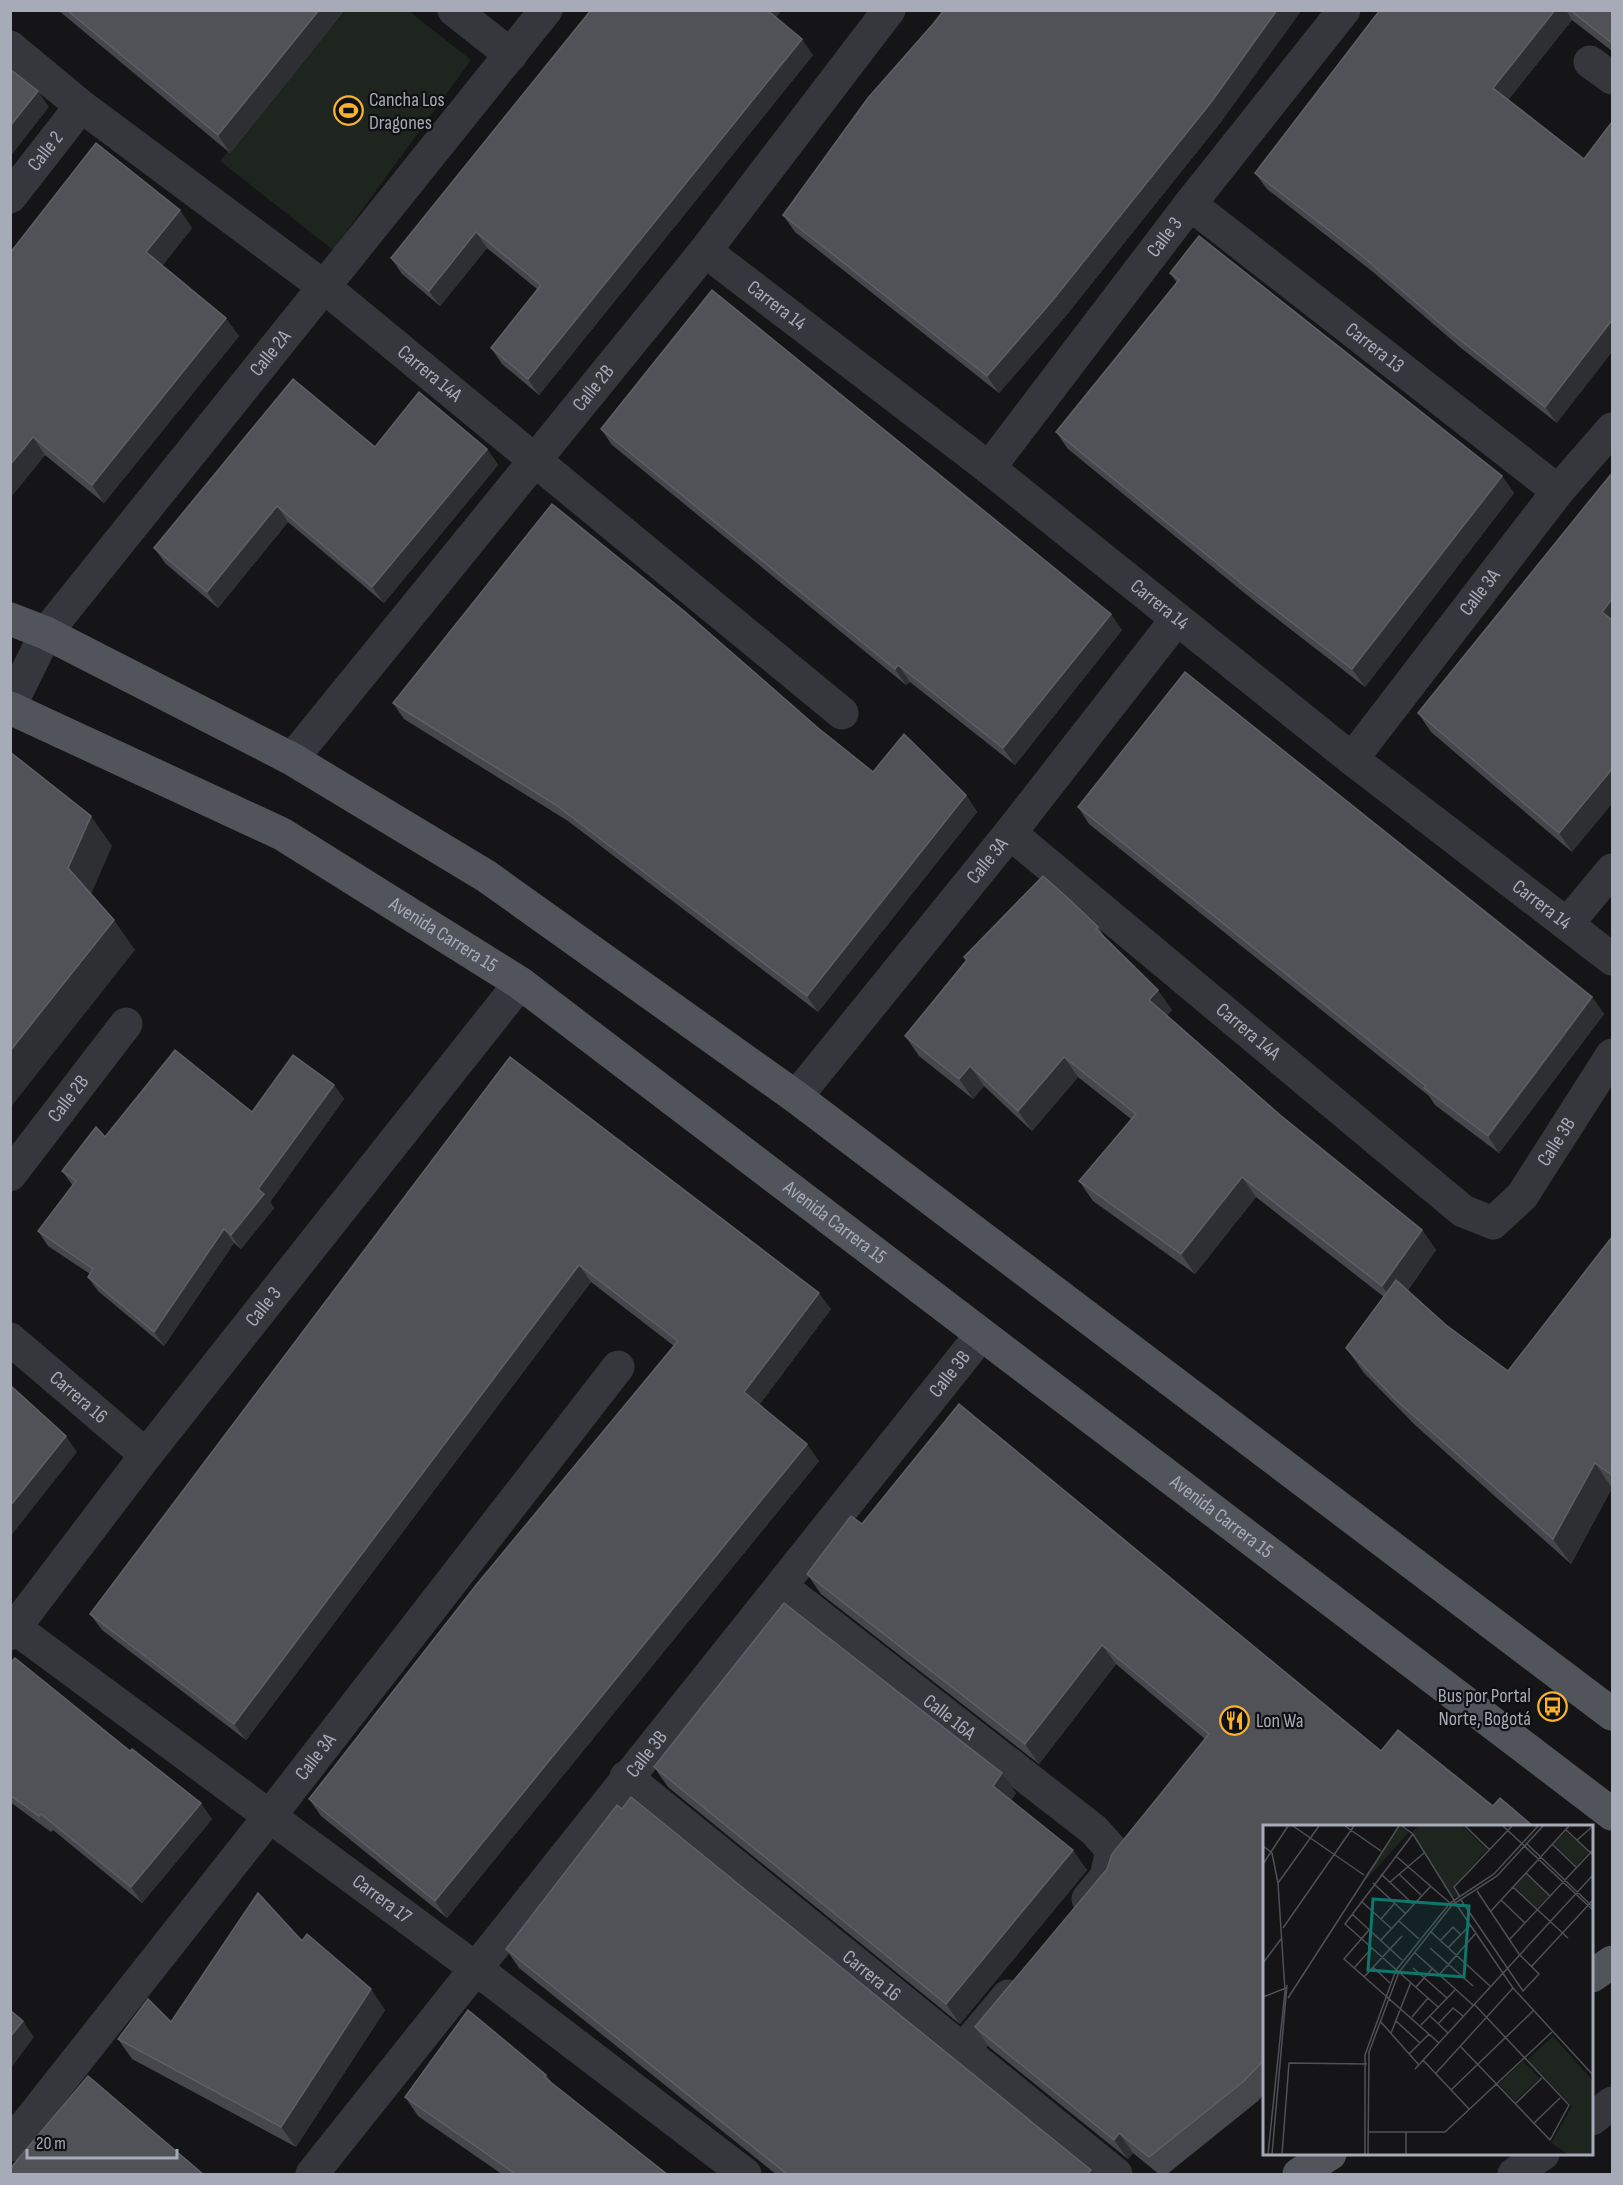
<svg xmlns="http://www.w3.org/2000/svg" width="1623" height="2185" font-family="'Sofia Sans Condensed',sans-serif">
<rect width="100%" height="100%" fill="#151517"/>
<polygon fill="#1d251e" points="345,11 409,11 471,60 333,250 220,161"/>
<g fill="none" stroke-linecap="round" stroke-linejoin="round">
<g stroke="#35373c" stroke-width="33">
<polyline points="454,10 511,55"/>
<path id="s1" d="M10 47 81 106 323 286 842 713"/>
<polyline points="1590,62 1612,78"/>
<path id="s2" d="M10 197 81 106"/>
<path id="s3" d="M1190 204 1558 491"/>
<path id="s4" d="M705 251 989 468 1352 759 1612 959"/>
<path id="s5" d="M989 468 1190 204 1344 10"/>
<path id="s6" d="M10 706 46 633 546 10"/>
<path id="s7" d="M292 759 705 251 889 10"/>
<path id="s8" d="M1352 759 1558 491 1612 429"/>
<path id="s9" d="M1010 833 1463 1211 1493 1223 1522 1196 1612 1055"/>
<polyline points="1568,923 1612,870"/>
<path id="s10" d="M796 1097 1010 833 1176 620"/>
<path id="s11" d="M10 1175 126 1024"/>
<path id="s12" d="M10 1339 146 1455"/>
<path id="s13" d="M782 1587 1094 1830 1112 1850 1106 1877 1088 1899"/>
<path id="s14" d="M15 1628 475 1968 745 2174"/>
<path id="s15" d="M10 1634 146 1455 520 983"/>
<path id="s16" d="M626 1777 1116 2174"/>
<polyline points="962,2051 1008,1996"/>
<polyline points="1592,2119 1612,2103"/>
<path id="s17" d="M10 2145 269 1817 618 1367"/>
<path id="s18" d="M312 2174 981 1335"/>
<polyline points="1514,2174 1543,2154"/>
</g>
<g stroke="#51545b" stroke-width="33">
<polyline points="10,619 46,633 292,759 486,876 796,1097 1612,1714"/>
<path id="s19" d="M10 708 282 834 520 983 1612 1814"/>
<polyline points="1592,1976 1612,1962"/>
<polyline points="1299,2174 1330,2154"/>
</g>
</g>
<g fill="#46474c">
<polygon points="58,10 345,10 230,153"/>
<polygon points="1380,10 1612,10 1612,51 1572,20 1508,100 1557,423 1461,348 1373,272 1267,189 1255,173"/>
<polygon points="776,18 813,55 539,395 502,364 491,348 537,289 487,248 440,306 402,274 391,258"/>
<polygon points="934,23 1224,118 1064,318 999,393 795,232 783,215"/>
<polygon points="192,228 162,266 239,336 104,503 45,455 10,498 10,253"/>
<polygon points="1170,273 1502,476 1514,493 1365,687 1258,604 1068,449 1056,432 1177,283"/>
<polygon points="601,429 1122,630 1015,765 910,682 906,685 612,445"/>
<polygon points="375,447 487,449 498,465 384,603 288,522 218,608 166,564 154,548"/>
<polygon points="1612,473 1572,852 1431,732 1418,713"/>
<polygon points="393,703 818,728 873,772 966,795 977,812 818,1012 568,821 404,719"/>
<polygon points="1078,807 1592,997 1604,1014 1499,1153 1435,1105 1429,1096 1089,824"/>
<polygon points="1098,927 1108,942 1172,1010 1167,1015 1280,1115 1422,1230 1436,1250 1408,1290 1446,1325 1508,1371 1612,1237 1612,1488 1571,1564 1415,1425 1364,1373 1346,1348 1384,1297 1256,1197 1195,1274 1093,1201 1079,1181 1131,1119 1078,1077 1032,1131 984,1086 973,1099 919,1056 905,1036 966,960 964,957"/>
<polygon points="510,1057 831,1309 759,1405 819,1461 447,1918 321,1816 309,1799 674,1346 591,1282 246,1740 102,1630 90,1614"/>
<polygon points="334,1085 344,1099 270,1202 274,1208 241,1249 234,1243 164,1346 98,1291 88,1277 90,1274 48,1246 38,1231 73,1186 62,1171 105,1137 252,1112"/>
<polygon points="862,1524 1381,1751 1534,1827 1264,1827 1264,2094 1258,2101 1166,2175 1160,2175 1133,2153 1128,2159 989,2047 975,2027 1107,1869 1205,1739 1116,1664 1039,1764 821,1594 807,1574"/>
<polygon points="10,1663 212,1819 142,1903 53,1830 51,1832 10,1802"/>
<polygon points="654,1767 1016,1793 1011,1800 1087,1870 960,2024 668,1787"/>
<polygon points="302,1941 385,2010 296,2147 132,2059 118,2039 171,2022"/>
<polygon points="506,1949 1087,2175 777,2175 519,1968"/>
<polygon points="546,2075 552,2083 668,2175 503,2175 418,2116 405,2097"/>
</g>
<g fill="#2e2f32">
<polygon points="319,10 345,10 230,153 218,135"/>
<polygon points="765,10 782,10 773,22"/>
<polygon points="1277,10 1302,10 1224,118 1064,318 999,393 987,376"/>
<polygon points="1555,10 1566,10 1572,20 1504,105 1493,88"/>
<polygon points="802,39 813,55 539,395 528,379"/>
<polygon points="38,91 49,107 10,157 10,126"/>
<polygon points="180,210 192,228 159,270 146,252"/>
<polygon points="476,232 487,248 440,306 429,291"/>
<polygon points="226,318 239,336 104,503 92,485"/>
<polygon points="1612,320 1612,352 1557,423 1545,407"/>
<polygon points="33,437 45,455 10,498 10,465"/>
<polygon points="487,449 498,465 384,603 372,587"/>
<polygon points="1502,476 1514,493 1365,687 1352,669"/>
<polygon points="277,506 288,522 218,608 207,592"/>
<polygon points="1612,599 1612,626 1602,612"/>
<polygon points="1111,614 1122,630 1015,765 1003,748"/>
<polygon points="898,665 910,682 906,685 895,669"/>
<polygon points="1612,769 1612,804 1572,852 1559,833"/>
<polygon points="966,795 977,812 818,1012 807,996"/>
<polygon points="91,816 112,846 89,899 68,868"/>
<polygon points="114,920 135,950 10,1108 10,1051"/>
<polygon points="1158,990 1172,1010 1163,1020 1149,1000"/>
<polygon points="1592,997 1604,1014 1499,1153 1488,1136"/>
<polygon points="1064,1057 1078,1077 1032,1131 1018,1111"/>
<polygon points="970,1066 984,1086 973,1099 959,1079"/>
<polygon points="334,1085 344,1099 270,1202 274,1208 241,1249 231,1235 258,1189"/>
<polygon points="1242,1177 1256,1197 1195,1274 1181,1254"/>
<polygon points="224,1229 234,1243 164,1346 154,1332"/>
<polygon points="1422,1230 1436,1250 1396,1306 1382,1286"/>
<polygon points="579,1265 591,1282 246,1740 234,1724"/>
<polygon points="819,1293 831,1309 756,1409 744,1392"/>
<polygon points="66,1436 77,1452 10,1537 10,1506"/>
<polygon points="807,1444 819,1461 447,1918 435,1901"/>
<polygon points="1595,1463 1612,1488 1571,1564 1553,1539"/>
<polygon points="1102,1645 1116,1664 1039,1764 1025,1744"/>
<polygon points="1002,1773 1016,1793 1007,1806 993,1786"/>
<polygon points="201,1803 212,1819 142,1903 131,1887"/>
<polygon points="1073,1850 1087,1870 960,2024 946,2004"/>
<polygon points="371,1989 385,2010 296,2147 281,2127"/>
<polygon points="23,2021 34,2037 11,2068 10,2037"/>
<polygon points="1119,2133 1133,2153 1128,2159 1114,2140"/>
<polygon points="1091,2170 1094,2175 1087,2175"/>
</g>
<g fill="#515258" stroke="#5e6066" stroke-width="1.5">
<polygon points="67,10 319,10 218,135"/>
<polygon points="591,10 767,10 802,39 528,379 491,348 541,285 476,232 429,291 391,258"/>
<polygon points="944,10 1277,10 1212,101 1052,301 987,376 783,215 868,98 934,23"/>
<polygon points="1380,10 1555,10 1493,88 1584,159 1612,122 1612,320 1545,407 1449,331 1361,255 1255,173"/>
<polygon points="1570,10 1612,10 1612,43"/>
<polygon points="10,69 38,91 10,126"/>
<polygon points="96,143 180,210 146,252 226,318 92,485 33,437 10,465 10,253"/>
<polygon points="1199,236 1502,476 1352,669 1246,587 1056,432 1179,280 1170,273"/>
<polygon points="712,290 1111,614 1003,748 898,665 895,669 601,429"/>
<polygon points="293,379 375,447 419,392 487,449 372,587 277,506 207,592 154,548"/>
<polygon points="1612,473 1612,599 1602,612 1612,620 1612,769 1559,833 1418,713"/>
<polygon points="552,504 684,611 818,728 873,772 904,734 966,795 807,996 556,805 393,703"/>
<polygon points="1185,672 1592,997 1488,1136 1424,1088 1426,1086 1078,807"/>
<polygon points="10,752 91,816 68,868 114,920 10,1051"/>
<polygon points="1043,876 1070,900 1098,927 1096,929 1158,990 1149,1000 1280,1115 1422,1230 1382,1286 1242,1177 1181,1254 1079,1181 1136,1114 1064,1057 1018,1111 970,1066 959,1079 905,1036 967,960 964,957"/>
<polygon points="175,1050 252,1112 293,1055 334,1085 258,1189 264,1194 231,1235 224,1229 154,1332 88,1277 93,1269 38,1231 76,1181 62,1171 96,1127 105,1137"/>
<polygon points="510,1057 819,1293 744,1392 807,1444 435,1901 309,1799 477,1584 678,1341 579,1265 234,1724 90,1614"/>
<polygon points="1612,1237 1612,1475 1595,1463 1553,1539 1397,1401 1346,1348 1396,1280 1446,1325 1508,1371"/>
<polygon points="10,1385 66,1436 10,1506"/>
<polygon points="959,1404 1381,1751 1398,1730 1493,1806 1500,1798 1534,1827 1264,1827 1264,2060 1244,2081 1149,2157 1119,2133 1114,2140 975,2027 1107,1869 1112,1854 1209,1734 1102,1645 1025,1744 807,1574 851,1516 862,1524"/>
<polygon points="784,1603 1002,1773 993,1786 1073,1850 946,2004 654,1767"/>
<polygon points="15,1658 130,1751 132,1749 201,1803 131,1887 41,1814 39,1816 10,1795 10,1663"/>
<polygon points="631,1797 1091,2170 1087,2175 788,2175 506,1949 617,1805 622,1809"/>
<polygon points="258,1893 302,1941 307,1934 371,1989 281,2127 118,2039 148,1999 171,2022"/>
<polygon points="10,2010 23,2021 10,2037"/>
<polygon points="468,2010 546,2075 544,2077 668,2175 517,2175 405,2097"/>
<polygon points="88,2076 204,2175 10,2175 10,2169 14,2164"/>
</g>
<defs>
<symbol id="stadium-ring" viewBox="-11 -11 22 22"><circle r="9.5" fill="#101012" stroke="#fab22a" stroke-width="1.5"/><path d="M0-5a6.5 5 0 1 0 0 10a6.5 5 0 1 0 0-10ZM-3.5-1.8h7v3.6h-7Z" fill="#fab22a"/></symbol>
<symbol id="bus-ring" viewBox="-11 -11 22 22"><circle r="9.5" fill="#101012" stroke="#fab22a" stroke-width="1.5"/><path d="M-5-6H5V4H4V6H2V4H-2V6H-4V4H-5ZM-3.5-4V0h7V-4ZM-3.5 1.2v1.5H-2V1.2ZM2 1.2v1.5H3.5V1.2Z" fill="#fab22a"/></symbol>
<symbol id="restaurant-ring" viewBox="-11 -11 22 22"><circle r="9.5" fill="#101012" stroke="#fab22a" stroke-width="1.5"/><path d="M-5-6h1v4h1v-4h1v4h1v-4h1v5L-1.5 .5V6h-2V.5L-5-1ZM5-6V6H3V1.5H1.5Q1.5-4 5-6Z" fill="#fab22a"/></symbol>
</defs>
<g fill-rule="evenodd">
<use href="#stadium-ring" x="332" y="94" width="33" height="33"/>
<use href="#bus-ring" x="1536" y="1690" width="33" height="33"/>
<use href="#restaurant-ring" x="1218" y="1704" width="33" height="33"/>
</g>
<g text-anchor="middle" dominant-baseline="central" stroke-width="4.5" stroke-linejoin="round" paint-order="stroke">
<g font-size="20" fill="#a6abb7" stroke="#101012" text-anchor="start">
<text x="369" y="100">Cancha Los<tspan x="369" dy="23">Dragones</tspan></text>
<text x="1531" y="1696" text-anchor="end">Bus por Portal<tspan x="1531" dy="23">Norte, Bogotá</tspan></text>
<text x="1256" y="1721">Lon Wa</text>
</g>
<g font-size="20" fill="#a6abb7" stroke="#101012">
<text stroke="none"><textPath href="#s2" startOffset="58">Calle 2</textPath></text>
<text stroke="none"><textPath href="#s5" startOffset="290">Calle 3</textPath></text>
<text stroke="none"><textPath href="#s4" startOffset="90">Carrera 14</textPath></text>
<text stroke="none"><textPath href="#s3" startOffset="234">Carrera 13</textPath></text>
<text stroke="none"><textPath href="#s6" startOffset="440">Calle 2A</textPath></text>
<text stroke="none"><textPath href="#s1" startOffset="532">Carrera 14A</textPath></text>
<text stroke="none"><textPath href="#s7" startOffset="478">Calle 2B</textPath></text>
<text stroke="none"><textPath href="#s8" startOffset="210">Calle 3A</textPath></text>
<text stroke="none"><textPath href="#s4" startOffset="576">Carrera 14</textPath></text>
<text stroke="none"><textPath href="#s10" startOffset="304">Calle 3A</textPath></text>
<text stroke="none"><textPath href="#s4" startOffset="1062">Carrera 14</textPath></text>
<text stroke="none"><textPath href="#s19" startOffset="490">Avenida Carrera 15</textPath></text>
<text stroke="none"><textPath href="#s9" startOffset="310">Carrera 14A</textPath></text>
<text stroke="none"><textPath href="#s11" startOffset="96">Calle 2B</textPath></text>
<text stroke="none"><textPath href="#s9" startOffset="726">Calle 3B</textPath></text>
<text stroke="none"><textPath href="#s19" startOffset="976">Avenida Carrera 15</textPath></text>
<text stroke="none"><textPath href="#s15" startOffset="414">Calle 3</textPath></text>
<text stroke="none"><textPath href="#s18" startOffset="1023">Calle 3B</textPath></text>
<text stroke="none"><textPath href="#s12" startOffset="90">Carrera 16</textPath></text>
<text stroke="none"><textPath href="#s19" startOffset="1462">Avenida Carrera 15</textPath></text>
<text stroke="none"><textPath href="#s13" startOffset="212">Calle 16A</textPath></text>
<text stroke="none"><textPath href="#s18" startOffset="537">Calle 3B</textPath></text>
<text stroke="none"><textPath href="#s17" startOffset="494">Calle 3A</textPath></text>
<text stroke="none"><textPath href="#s14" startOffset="456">Carrera 17</textPath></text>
<text stroke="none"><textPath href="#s16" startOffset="316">Carrera 16</textPath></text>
</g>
</g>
<g transform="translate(1263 1825)">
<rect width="330" height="330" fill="#151517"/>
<path d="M155 1H199L224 24 190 63 196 72H190L149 7ZM137 2 146 7 104 54 102 51ZM303 7 326 27 313 41 291 19ZM263 49 286 70 274 83 251 61ZM290 211 330 256V329H305L288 318 309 281 264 235ZM260 236 277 253 252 276 236 259Z" fill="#1d251e"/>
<path fill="none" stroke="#4f5157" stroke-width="1.5" d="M30 1 101 50M82 1 118 26M139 1 150 9 191 75M202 1 227 25M240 1 330 85M303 5 330 30M150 9 82 99 175 182M314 15 330 1M264 19 330 82M289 19 314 43M0 21 9 28 15 58 22 166 5 329M134 32 187 78M0 39 25 1M263 48 287 71M118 49 150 79M136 49 158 70M127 57 161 28M15 58 56 1M110 58 142 88M250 62 305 113M197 72 191 62 249 1M198 75 260 166 276 149 256 129 214 66M238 75 262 98M98 76 129 104M191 76 250 163 330 250M228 86 306 1M89 89 139 135M118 94 131 79M136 96 156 114M20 103 91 1M106 105 81 134 176 218M167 106 227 161M247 114 330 25M118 115 167 62M177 116 190 102 198 110M167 123 210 161M185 123 207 100M151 127 210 180M0 138 18 114M110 142 127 158M268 142 330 75M91 143 109 123M150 143 184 173M176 150 213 108M101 152 139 111M153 162 169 144M0 172 23 163M25 173 136 1M167 191 185 208M149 192 165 173M117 196 156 240M133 196 157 218M175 199 190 183 200 191M158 200 192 165M128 208 148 157M198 222 287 315 306 280 211 179M146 229 166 209M160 235 206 284M152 244 330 50M173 248 250 163M188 265 270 186M252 279 279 253M270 299 297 273M105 307H182L289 207M9 329 24 160M19 329 26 238 104 239M102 329V230L133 145 187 78 231 49 275 1M105 329 106 227 136 147 189 80 234 51 280 1M143 329V307"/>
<path fill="#0f766e" fill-opacity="0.15" stroke="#0f766e" stroke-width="3" d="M110 74 206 81 201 152 105 145Z"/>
<rect width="330" height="330" fill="none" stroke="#a6abb7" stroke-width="3"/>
</g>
<rect width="1623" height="2185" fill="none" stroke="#a6abb7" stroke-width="24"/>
<path d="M27 2149v9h150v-9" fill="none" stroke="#a6abb7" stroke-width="3"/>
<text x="36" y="2149" font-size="18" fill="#a6abb7" stroke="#101012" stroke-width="4.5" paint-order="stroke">20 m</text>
</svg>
